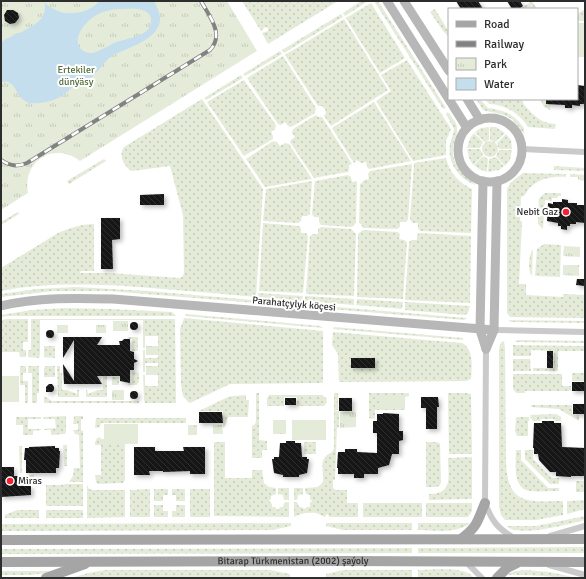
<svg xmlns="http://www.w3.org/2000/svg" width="586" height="579" font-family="Signika,sans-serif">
<defs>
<pattern id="grass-dots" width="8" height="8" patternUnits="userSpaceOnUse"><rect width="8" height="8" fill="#e4ecd9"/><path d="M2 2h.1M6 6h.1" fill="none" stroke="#c4cbbb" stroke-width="1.8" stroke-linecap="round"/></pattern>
<pattern id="park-tufts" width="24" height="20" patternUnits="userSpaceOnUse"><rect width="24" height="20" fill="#e4ecd9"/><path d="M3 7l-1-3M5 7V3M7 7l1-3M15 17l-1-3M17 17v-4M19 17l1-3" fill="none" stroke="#c4cbbb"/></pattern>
<pattern id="building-back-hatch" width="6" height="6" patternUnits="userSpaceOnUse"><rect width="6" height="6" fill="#141414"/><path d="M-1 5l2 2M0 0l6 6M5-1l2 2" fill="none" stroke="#2e2e2e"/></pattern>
<filter id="shadow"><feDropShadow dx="2.5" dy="2.5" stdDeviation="2" flood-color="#0004"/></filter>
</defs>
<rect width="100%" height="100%" fill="#fff"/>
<g fill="url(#grass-dots)">
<polygon points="242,1 338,1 268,44 262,33 268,31 268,28 265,27 261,31"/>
<polygon points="361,1 368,1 345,16 343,13"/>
<polygon points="374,1 378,1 446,108 443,109"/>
<polygon points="532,1 537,9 520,9"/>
<polygon points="371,3 405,58 380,73 346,18"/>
<polygon points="435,9 449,32 449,37 443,31 430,12"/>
<polygon points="585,9 585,20 584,21 577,21 577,14"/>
<polygon points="341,14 343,17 284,53 282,50"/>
<polygon points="344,19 388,90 331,126 324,116 326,113 325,109 322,106 318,106 285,55"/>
<polygon points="280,51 282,54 245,76 243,74"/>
<polygon points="283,56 316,108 315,113 291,127 288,126 285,122 281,125 278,124 247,78"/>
<polygon points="407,60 451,129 446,141 446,155 413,161 376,101 391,91 381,75"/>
<polygon points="241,75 243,78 206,100 204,98"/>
<polygon points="244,80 276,125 275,129 271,132 273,136 273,139 244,156 207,102"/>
<path d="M202 99 263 189 256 297C212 293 169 289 125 286 84 284 42 283 1 291V268L58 233C69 228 82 224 94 224V271H81L80 273H109L180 278 183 276 184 272 183 215 170 166 132 171C124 167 118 155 124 147Z"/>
<path d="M476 99H480L488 108C505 111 513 113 524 128V134L512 119 501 114 486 111 483 110Z"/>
<path d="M485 99H522C523 104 525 106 529 110 537 119 543 123 556 124L555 129 528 127C519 113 506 105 489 104Z"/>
<polygon points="540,99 551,100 550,110 544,107"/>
<polygon points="374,102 411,161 369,169 367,167 366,162 361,163 357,160 354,163 332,128"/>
<path d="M448 112C451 117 457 122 457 128 458 138 450 144 454 159 458 174 469 175 475 185 458 178 447 162 450 144 451 139 454 134 454 129L446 114Z"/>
<polygon points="316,115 318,117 322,117 352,164 349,165 349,170 348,172 314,178 290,142 291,140 295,137 292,133 293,129"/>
<polygon points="489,127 489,140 484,142 475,132 481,128"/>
<polygon points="490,127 496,127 505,133 496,142 490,140"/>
<polygon points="474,133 483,142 480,148 467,148 470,138"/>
<polygon points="506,134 511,140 512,149 499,149 497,143"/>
<circle cx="490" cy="149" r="8"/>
<polygon points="273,141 277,142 280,146 285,143 289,144 312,179 265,187 246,159"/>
<polygon points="467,149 480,149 483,155 473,165 469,158"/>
<polygon points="499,150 512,150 510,160 505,166 496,156"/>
<polygon points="483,156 488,159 487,172 479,169 474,165"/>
<polygon points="496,157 504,166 499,170 488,172 489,159"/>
<path d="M446 158C449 172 459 183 472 189L471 233 420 231 418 228V223H413L410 220 414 163Z"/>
<polygon points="104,159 106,161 69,184 67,181"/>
<polygon points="412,164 408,220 405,222 400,222 400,227 397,229 363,228 361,224 359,223 360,183 361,184 364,180 369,179 368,174 370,171"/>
<polygon points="554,166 585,168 585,171 554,170"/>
<path d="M523 173 566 174V177C555 176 540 178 532 186 528 188 527 193 524 196L521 197 520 220 522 222 519 284H526V295L563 297V294L585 295V318L510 317 507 313V189L510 183Z"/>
<polygon points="570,174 585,175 585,181 578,180 578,177 570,177"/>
<polygon points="348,175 351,177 352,182 357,181 356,223 352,227 321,225 319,222 319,217 314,217 312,214 315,181"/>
<polygon points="312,181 310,214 307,216 302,216 301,221 298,223 263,221 266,189"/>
<polygon points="545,193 561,193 561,196 558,196 557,198 552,198 552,201 545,200 543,229 538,224 539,198"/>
<polygon points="18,212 19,214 1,225 1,222"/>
<polygon points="263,223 299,226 301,228 301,233 306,233 308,236 303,293 259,291"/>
<polygon points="321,227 351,229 356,234 354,296 306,294 310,236 313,234 318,234 318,229"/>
<polygon points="363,230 398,232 400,234 399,239 404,240 407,242 403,299 357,297 358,234"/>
<polygon points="419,233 471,236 470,303 405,300 409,242 412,240 417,240 417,235"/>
<polygon points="544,244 561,245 560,277 535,276 537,249"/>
<path d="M533 249 532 276C527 270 529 255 533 249Z"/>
<polygon points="76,287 148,291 467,318 464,320 109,291 54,291 1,297 1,294 37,289"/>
<polygon points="258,293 303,296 302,301 258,297"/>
<polygon points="305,296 354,299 354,305 305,301"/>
<polygon points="357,299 403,302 402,309 356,305"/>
<polygon points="405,302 470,306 468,313 465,315 405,310"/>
<polygon points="64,308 111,309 172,312 176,316 7,316 1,317 1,315 32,310"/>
<polygon points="186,314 320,326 323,328 185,316"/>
<polygon points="184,318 323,331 323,382 322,383 230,384 190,403 188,402 183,396 181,384 180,329"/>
<polygon points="7,319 28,319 28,342 23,342 23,350 26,350 26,357 20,357 19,352 1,352 1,320"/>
<polygon points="31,319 175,319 176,403 145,403 144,399 143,375 145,375 145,386 158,386 158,363 145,363 145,372 143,372 143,350 145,350 145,358 158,358 158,336 145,336 145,348 143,348 143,320 40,320 40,354 39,358 28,357 28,350 31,350"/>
<polygon points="508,320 585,321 585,323 511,322"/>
<polygon points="334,327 463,338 463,340 333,329"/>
<path d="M333 332 462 343C474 349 472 367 471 379L466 381 339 382 338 354 332 345Z"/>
<polygon points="128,337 137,337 138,339 138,351 132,351 132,339 127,339"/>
<polygon points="518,340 585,341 585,343 514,342"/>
<path d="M504 341 505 348 506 463C508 506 529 501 563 501V515L536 520H505L501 515 499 507V349L500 344Z"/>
<polygon points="513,345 585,346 585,351 558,351 558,371 533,371 533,368 554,368 554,351 531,350 531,356 513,356"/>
<polygon points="44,346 55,346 55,358 44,357"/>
<polygon points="513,359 530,359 531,371 513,371"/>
<polygon points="20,366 26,366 26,373 23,373 23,381 28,381 28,403 25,403 25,385 20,385"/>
<polygon points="28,366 39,366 39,393 37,393 37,403 32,403 32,373 28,373"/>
<polygon points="46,366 55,366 55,377 44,377 44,368"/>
<polygon points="57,366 60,366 60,373 62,373 62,390 67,390 77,394 77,390 79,390 79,397 58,397"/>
<polygon points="132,371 139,373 139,382 137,385 128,385 128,383 132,383"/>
<polygon points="103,373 107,373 107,397 86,397 86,390 87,390 88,394 98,390 103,390"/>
<rect x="572" y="373" width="13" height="8"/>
<polygon points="513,374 562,374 562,386 571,386 571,391 525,391 525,393 516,393 513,389"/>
<rect x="112" y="377" width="7" height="8"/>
<polygon points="256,393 259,393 259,440 267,441 267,450 262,450 262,458 252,458 252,426 255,424 256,421"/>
<polygon points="334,393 338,393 338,410 334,411"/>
<polygon points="369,393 409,393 409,396 405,397 379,397 379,408 405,408 405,410 375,410 375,419 369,418"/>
<polygon points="448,393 467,393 471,394 472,454 449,454"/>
<polygon points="246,395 246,400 249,400 248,417 228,417 225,426 223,428 223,411 199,411 228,397 233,396"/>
<polygon points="269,395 322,395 326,398 327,402 324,406 297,406 297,397 284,397 284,406 267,406 267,398"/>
<polygon points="44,396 52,401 139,401 139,403 44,403"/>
<polygon points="531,405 572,405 572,414 579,415 579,421 559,409 531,407"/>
<path d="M334 411H339V427L337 428 335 480H333V488L336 490H347V503H358V517H330L327 514 325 517C321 516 320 514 316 513 309 512 300 513 294 517V502H297L299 507H302L304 509 307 507H310V503L312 501 310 499V495L306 494 305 488 318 487 323 482C324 475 320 463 325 457 328 453 332 454 334 448Z"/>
<polygon points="556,414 561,417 561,421 555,421 555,419 541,419 540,421 533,421 532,419 531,419 530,415"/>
<polygon points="66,416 66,431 65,434 51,435 51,430 44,430 44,429 56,428 55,419 43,419 43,417"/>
<polygon points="75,416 83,416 83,419 81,419 81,430 83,431 83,482 69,482 73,476 74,468 80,468 79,435 75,434 73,430 78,430 78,424 73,424 74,417"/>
<polygon points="16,417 41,417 41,419 28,419 28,429 41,429 41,430 33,431 33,435 23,435 23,425 16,425"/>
<polygon points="517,417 529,417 529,421 528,421 528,436 517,436 515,431 516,418"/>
<polygon points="96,418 186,418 186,423 101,423 100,427 95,428"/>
<path d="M100 437 101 439H104V444H125V480L123 483 98 484 96 482 95 475H101V445H95C95 441 96 438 100 437Z"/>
<polygon points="214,442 225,442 225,478 252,478 252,470 262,470 264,483 269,487 276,488 276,494 271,496 271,499 269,501 272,504 272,507 275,507 278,510 280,507 283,507 284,503 289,502 289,517 214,516"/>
<rect x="304" y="442" width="12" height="12"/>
<polygon points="426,442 437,442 440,444 441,482 440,485 437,487 426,487"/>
<polygon points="63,445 67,445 67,466 64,466"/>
<polygon points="19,446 22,446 22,473 20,473"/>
<path d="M516 450H521V460L548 488H559V491C550 491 540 492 530 491 512 489 516 463 516 450Z"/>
<polygon points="525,450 533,450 533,459 552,478 559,478 559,484 550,484 525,459"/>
<path d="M472 457V499L429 500V494C454 494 448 476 448 458Z"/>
<rect x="25" y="475" width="9" height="7"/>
<rect x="576" y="481" width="9" height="11"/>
<polygon points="66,484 83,484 83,506 47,506 46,505 46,485 60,485"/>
<polygon points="87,485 89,489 93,490 125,490 125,517 87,518"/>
<polygon points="278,488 289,488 289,500 284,500 283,495 278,494"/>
<polygon points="294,488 303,488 303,494 298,495 297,500 294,500"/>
<polygon points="150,489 150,517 130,517 130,490"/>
<polygon points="154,489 168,489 168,495 163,495 163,501 154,501"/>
<polygon points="172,489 185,489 185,501 176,501 176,495 172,495"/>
<rect x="190" y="489" width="20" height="28"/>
<polygon points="585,500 585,509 567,514 567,501"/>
<rect x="363" y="503" width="59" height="14"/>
<polygon points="426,503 472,503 472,511 468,517 426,517"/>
<polygon points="154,505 163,505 163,511 168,511 168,517 154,517"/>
<polygon points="176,505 185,505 185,517 172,517 172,511 176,511"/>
<polygon points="17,510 38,510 39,511 39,518 5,518 5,515"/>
<polygon points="47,510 83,510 83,518 46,518 46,511"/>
<path d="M585 516V520C569 524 519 538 506 526H536Z"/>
<polygon points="291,523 291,526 272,530 1,531 1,524"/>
<polygon points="326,523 412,523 412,530 343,530 326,526"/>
<path d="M418 523H469V524C455 534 435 530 418 530Z"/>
<polygon points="585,547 585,553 418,553 418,548"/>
<polygon points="412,548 412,553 1,554 1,549"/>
<polygon points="105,570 270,570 290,574 290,577 71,578 88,573"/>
<polygon points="343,570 412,570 412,577 326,577 326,574"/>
<path d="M418 570C433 570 465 566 473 577H418Z"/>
<path d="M526 570 550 572 577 578C553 578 530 574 506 575L515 571Z"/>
<path d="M1 571H54C37 576 19 575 1 575Z"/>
</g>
<g fill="url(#park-tufts)">
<path d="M1 1H227L257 51 80 161C54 141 22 161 28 193L1 210Z"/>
<polygon points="564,246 580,247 580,257 563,256"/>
<polygon points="563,265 579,265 579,276 563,275"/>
<rect x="113" y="321" width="15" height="10"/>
<rect x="57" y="325" width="11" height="8"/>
<rect x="96" y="325" width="10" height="8"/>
<rect x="146" y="346" width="12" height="9"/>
<rect x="146" y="366" width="12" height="9"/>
<polygon points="114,390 124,390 124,400 112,400 112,391"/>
<polygon points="340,412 356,412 356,427 340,428"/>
<rect x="273" y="420" width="13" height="14"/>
<rect x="188" y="425" width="9" height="10"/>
<polygon points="213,425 222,425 223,434 213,434"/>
</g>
<g fill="#e4ecd9">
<rect x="577" y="23" width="8" height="34"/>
<rect x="1" y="376" width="18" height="26"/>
<rect x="379" y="397" width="26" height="11"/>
<rect x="292" y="420" width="34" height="20"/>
<rect x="104" y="424" width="34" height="20"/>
</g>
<path fill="#c4deee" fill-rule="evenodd" d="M100 1H154C158 9 163 18 158 27 151 42 126 48 112 56 104 61 100 70 93 76 89 79 84 80 79 82 75 85 71 89 67 92 59 99 50 102 39 103 13 107 20 77 1 82V42C12 35 36 28 43 16 45 12 45 8 45 3 61 18 85 16 100 1ZM118 9C130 9 157 5 150 27 143 37 132 37 120 41 111 43 100 52 92 53 88 53 84 52 81 49 72 39 84 24 92 18 100 12 108 10 118 9Z"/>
<g fill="url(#building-back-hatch)" filter="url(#shadow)">
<polygon points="456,1 478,1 483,9 461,9"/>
<polygon points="507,1 520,1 523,6 519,9 512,9"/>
<polygon points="7,10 13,10 18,13 19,18 15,23 10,24 5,21 4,15"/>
<polygon points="577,85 585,86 585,104 580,104 580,106 572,105 572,108 565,108 565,105 546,104 546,99 577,99"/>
<polygon points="164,194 164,205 140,205 140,195"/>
<polygon points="562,199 568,200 568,203 577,203 577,205 585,205 585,223 576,222 576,224 570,224 570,226 567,226 567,230 561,229 561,226 558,226 558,223 547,221 548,203 553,204 553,202 562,202"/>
<polygon points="101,218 120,218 120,239 112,240 113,269 101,269"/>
<polygon points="577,279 585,279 585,286 576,285"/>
<circle cx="134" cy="326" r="4"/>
<circle cx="50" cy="334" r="4"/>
<polygon points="63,337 102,337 97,345 120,345 119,341 122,341 124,339 130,339 130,351 134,352 134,359 138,361 134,363 134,370 130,370 130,383 120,381 120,376 97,376 102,384 64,384 63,364 74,381 74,340 63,358"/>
<rect x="547" y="351" width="6" height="17"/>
<rect x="351" y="358" width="24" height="10"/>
<rect x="572" y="382" width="13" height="9"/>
<polygon points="49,384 52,384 54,387 54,390 52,392 46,392 46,387"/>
<circle cx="134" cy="395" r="4"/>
<polygon points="421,397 438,397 439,407 437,407 437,429 426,429 426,408 421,408"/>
<rect x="285" y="398" width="11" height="7"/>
<rect x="339" y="398" width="13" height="13"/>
<rect x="573" y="404" width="12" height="10"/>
<polygon points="199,412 222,412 223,423 199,423"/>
<polygon points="383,413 399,414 399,431 403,431 403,440 399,441 399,454 392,454 389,465 378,468 378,474 364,474 364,478 354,478 354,474 338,474 338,468 337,468 338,452 345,452 345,449 357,449 357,452 377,453 377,433 373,433 373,421 377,421 377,414 383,414"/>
<polygon points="542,421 554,421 554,423 561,423 562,447 585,448 585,476 571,476 571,477 556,476 556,472 550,472 539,460 538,454 534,454 534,448 533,448 534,423 542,423"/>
<polygon points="286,441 295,441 295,443 301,443 302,457 307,457 307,459 309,459 307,473 299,475 299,477 283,477 283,475 274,473 272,459 274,459 274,457 279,457 280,443 286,443"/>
<polygon points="55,446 55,448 59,448 59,451 60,451 59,468 56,468 56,473 26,473 26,460 24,460 25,448 29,448 29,447"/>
<polygon points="134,447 155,447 155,451 184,451 183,447 205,447 205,474 190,474 190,471 163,472 163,471 149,471 150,475 134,475"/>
<polygon points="1,467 14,467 14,476 19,476 20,486 31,486 31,495 1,497"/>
</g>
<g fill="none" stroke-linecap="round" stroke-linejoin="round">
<g stroke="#cacaca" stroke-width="6">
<polyline points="522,149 585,152"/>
<polyline points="494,330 585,332"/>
<path d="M486 349 485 503C492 521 497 528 514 538"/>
<polyline points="550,536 585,526"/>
<polyline points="465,561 482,578"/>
<polyline points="549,565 585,575"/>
</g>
<g stroke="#b7b7b7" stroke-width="9">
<polyline points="387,1 467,128"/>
<polyline points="404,1 449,71"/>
<polyline points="467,99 480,120"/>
<circle cx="490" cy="150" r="32"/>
<polyline points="483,181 480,330 486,349"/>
<path d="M1 306C37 297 76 298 113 299L494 330"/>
<polyline points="486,349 494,330 497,181"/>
</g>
<g stroke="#a5a5a5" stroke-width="10">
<path d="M461 539C478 526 477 522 485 503"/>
<polyline points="1,540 585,539"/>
<path id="s1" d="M1 562 343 561 585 562"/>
<polyline points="46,578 85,564"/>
<polyline points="497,578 507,568 517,563"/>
</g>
<defs>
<path id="rail" d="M1 160C10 166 17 167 27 163L210 50C225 34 209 16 201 1"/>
</defs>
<use href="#rail" stroke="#828282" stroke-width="4"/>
<use href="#rail" stroke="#fff" stroke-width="2.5" stroke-dasharray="8" stroke-linecap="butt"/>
</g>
<g fill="#f42033" stroke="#fff" stroke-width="1.5">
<circle cx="566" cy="212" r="4"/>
<circle cx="10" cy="481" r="4"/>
</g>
<g text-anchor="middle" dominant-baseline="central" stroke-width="4" stroke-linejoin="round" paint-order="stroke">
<g font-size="10" fill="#516d37" stroke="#fff">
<text x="76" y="70">Ertekiler<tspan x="76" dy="12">dünýäsy</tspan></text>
</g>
<g font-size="10" fill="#2d2d2d" stroke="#fff" text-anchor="end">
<text x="558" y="212">Nebit Gaz</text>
<text x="18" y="481" text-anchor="start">Miras</text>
</g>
<g font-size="10" fill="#2d2d2d" stroke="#fff">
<text transform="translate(294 304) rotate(5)">Parahatçylyk köçesi</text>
<text stroke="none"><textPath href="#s1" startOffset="292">Bitarap Türkmenistan (2002) şaýoly</textPath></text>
</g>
</g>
<rect width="586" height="579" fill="none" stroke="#2d2d2d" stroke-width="4"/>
<rect x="448" y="8" width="130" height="92" fill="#ffffff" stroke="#ababab"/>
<rect x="456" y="21" width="20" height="6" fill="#a5a5a5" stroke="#ababab"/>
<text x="484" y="28" font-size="12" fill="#2d2d2d">Road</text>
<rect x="456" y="41" width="20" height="6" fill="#828282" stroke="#ababab"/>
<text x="484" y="48" font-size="12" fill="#2d2d2d">Railway</text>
<rect x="456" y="58" width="20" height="12" fill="url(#park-tufts)" stroke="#ababab"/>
<text x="484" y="68" font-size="12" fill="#2d2d2d">Park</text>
<rect x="456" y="78" width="20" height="12" fill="#c4deee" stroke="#ababab"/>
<text x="484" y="88" font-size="12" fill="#2d2d2d">Water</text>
</svg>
